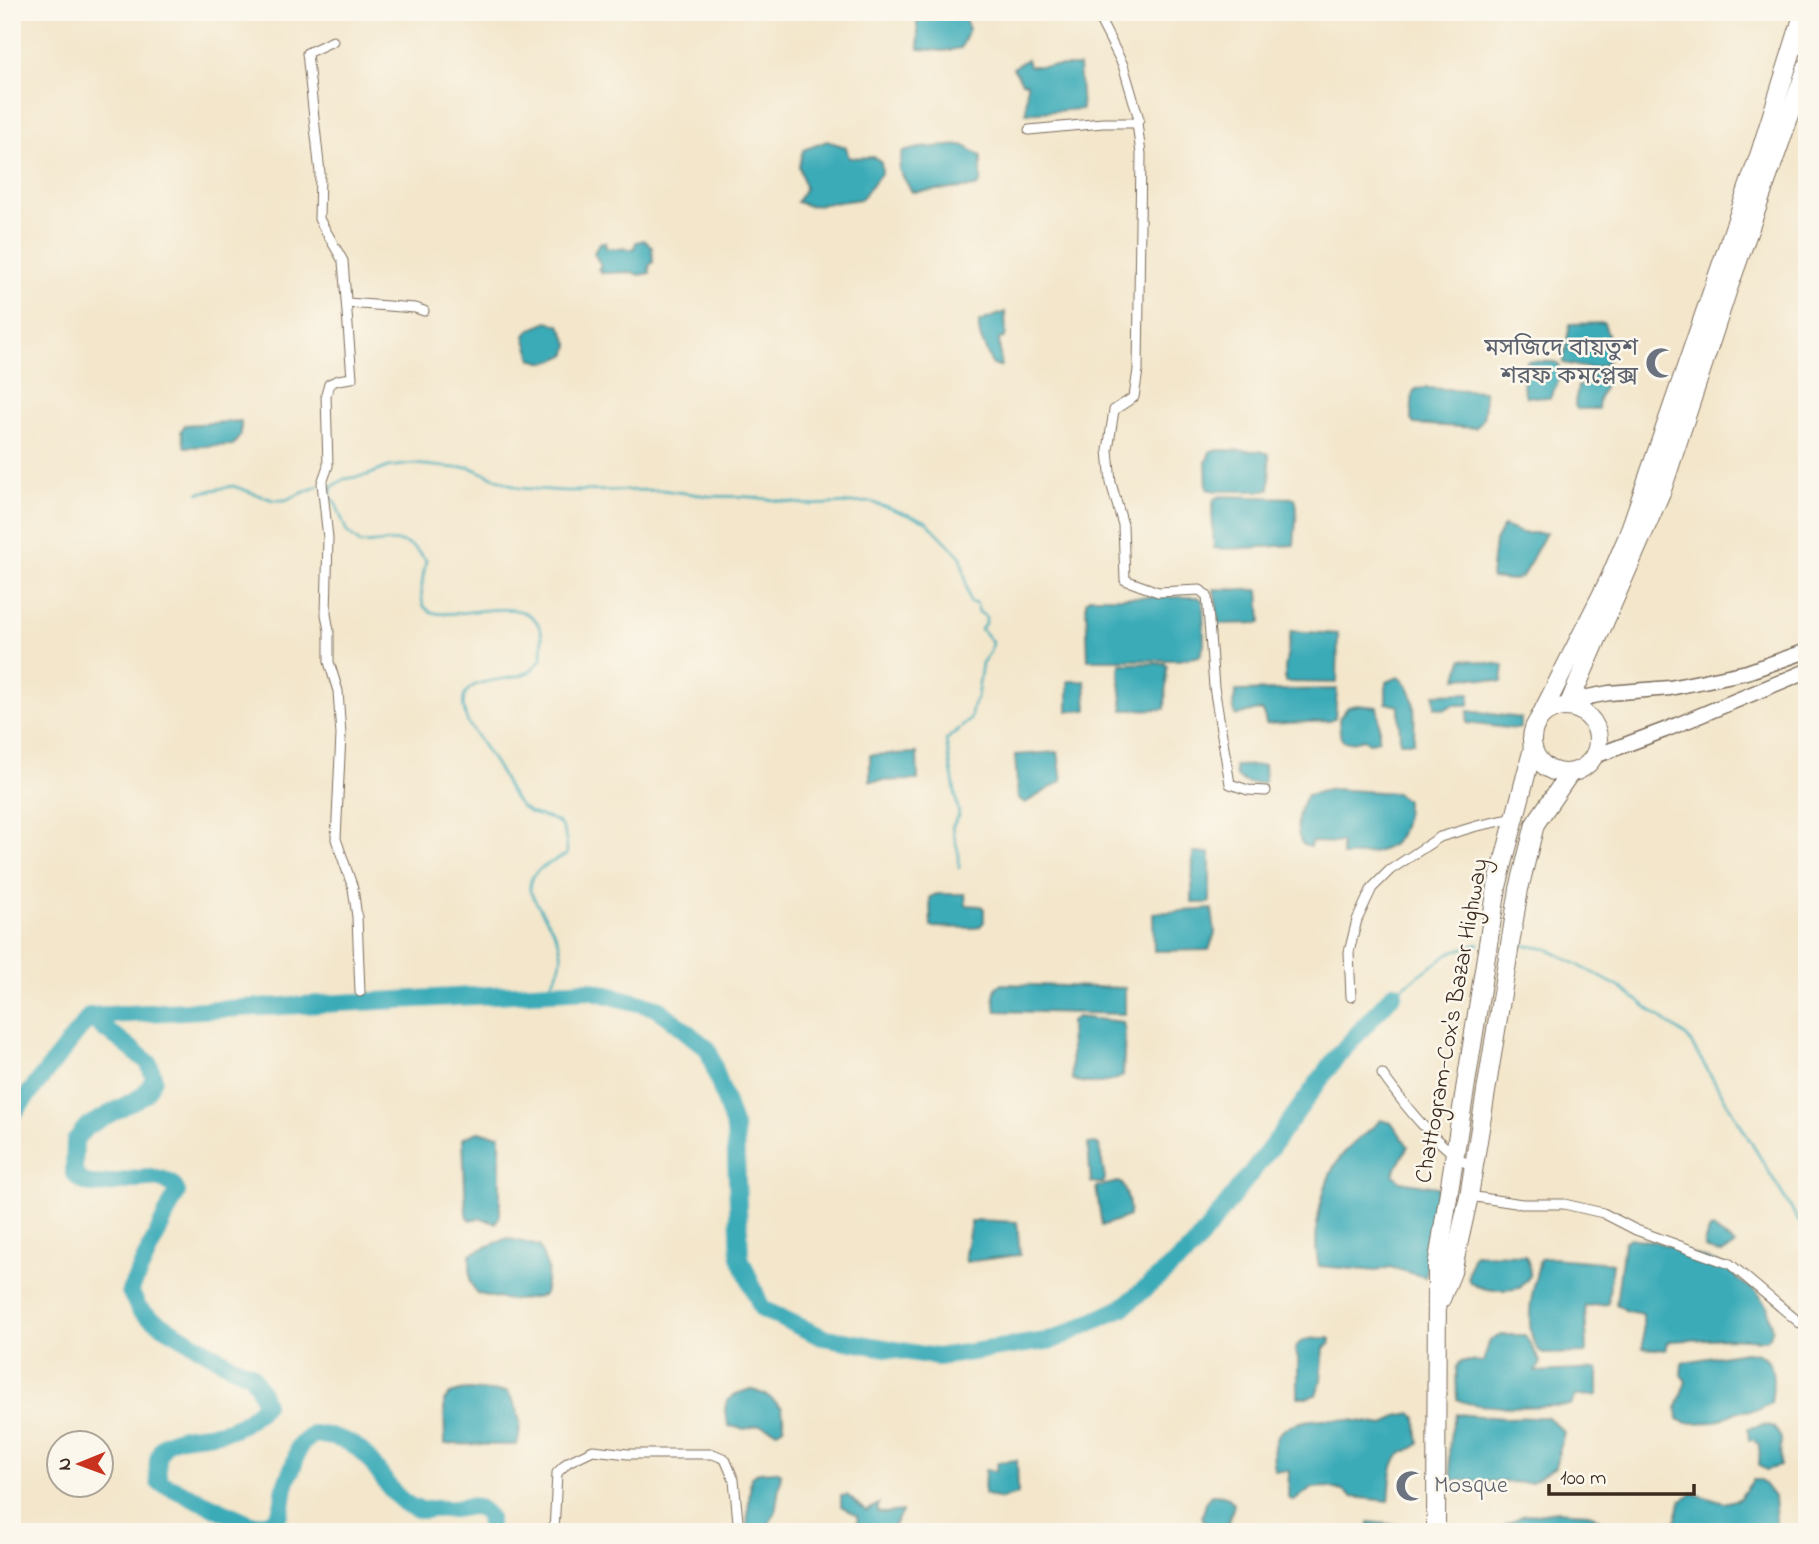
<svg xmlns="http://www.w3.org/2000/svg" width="1819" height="1544" font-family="'Indie Flower','Noto Sans Bengali',sans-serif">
<rect width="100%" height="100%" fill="#fbf7ec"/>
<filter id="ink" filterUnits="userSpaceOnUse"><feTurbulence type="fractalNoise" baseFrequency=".0143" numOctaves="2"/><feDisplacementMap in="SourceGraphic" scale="14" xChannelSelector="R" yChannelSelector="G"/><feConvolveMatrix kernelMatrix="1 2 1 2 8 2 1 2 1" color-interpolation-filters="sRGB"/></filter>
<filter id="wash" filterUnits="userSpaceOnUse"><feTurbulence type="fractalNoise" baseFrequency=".00686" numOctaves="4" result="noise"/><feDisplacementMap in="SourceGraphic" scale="28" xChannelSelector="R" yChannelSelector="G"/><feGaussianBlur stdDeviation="1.57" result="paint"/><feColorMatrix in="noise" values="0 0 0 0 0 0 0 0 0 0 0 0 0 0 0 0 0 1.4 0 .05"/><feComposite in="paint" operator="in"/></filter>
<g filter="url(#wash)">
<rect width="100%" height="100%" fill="#f3e6cb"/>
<g fill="#3babb8" stroke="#3b6a6b" stroke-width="2">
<polygon points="916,12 962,12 969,29 961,48 944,51 919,49"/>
<polygon points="1027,59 1029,66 1079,66 1082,109 1026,113 1027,83 1022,82 1013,68"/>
<polygon points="827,141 846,147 849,158 874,157 881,162 882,172 861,199 809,206 797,202 805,188 799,166 803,150"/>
<polygon points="963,145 981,156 981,182 976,187 912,192 899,170 902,152 919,148"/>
<polygon points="644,240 652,247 653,262 649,266 650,273 639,275 632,272 602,273 598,269 601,266 594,253 599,243 605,242 606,248 634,249 636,242"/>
<path d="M1005 312 1006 334 1004 338 999 339 1001 366 992 365C987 349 977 337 979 322Z"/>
<path d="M548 322 560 325 569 344 567 354C554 360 545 366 532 359L525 336 529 330Z"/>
<path d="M1604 323 1609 337 1608 361C1595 374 1578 365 1563 363L1570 324Z"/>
<polygon points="1527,361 1554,362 1559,364 1559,380 1550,398 1526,396 1523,386"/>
<path d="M1594 371H1607C1608 390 1598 390 1598 409H1577L1575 405 1578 386 1591 383Z"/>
<path d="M1426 388 1484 391C1485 404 1487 420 1475 428L1414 424 1411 419 1413 392 1416 389Z"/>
<polygon points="241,421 241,435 233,445 185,447 181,431 185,425"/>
<polygon points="1213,450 1260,451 1269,454 1270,489 1264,491 1216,491 1207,489 1206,463 1210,452"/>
<polygon points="1221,496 1295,498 1297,507 1294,545 1229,549 1214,548 1212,512 1214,499"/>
<polygon points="1503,526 1522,533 1546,533 1522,577 1513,580 1491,578 1491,576 1495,541"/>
<polygon points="1214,589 1259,590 1261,623 1219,624"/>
<polygon points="1090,597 1198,597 1203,601 1204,645 1200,656 1178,660 1088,660 1086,601"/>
<polygon points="1291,631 1338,634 1337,683 1285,682 1285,668"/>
<polygon points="1462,659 1504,665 1502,682 1472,677 1457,678"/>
<polygon points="1164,663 1167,666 1165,709 1123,710 1119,671 1120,664"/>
<path d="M1399 677C1419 690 1414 722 1414 742H1400L1399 706 1386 703V682Z"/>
<polygon points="1068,681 1085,681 1087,710 1068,711"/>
<path d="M1337 689 1335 718 1330 721 1266 724 1263 711C1252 708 1246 717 1235 715L1233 704 1236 691Z"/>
<polygon points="1470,693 1469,705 1453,705 1445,709 1435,707 1434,694"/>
<path d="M1357 705 1377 707 1379 718V736L1378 740 1369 743 1364 739C1339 747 1340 740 1339 718L1348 707Z"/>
<polygon points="1468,711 1521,718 1521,728 1516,729 1467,723"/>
<polygon points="1058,752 1062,781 1025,803 1018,798 1015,755"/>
<polygon points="917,753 918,780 870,781 870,755"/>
<polygon points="1264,765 1265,781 1263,783 1247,783 1236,777 1235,766"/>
<path d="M1331 789 1396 793 1406 800C1407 847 1386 854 1345 856H1342V843L1311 842 1310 847 1303 845C1293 830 1298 809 1307 795Z"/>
<polygon points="1193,853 1210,853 1210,903 1192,903"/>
<polygon points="937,894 965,894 966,905 981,906 984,909 984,922 979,927 974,928 931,927 930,897"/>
<polygon points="1212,909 1215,933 1209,950 1154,951 1153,913"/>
<polygon points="1002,984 1125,988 1125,1014 996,1011 994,996 996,987"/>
<path d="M1077 1017 1123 1022 1125 1032 1123 1076C1110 1084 1087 1086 1072 1079L1070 1022Z"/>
<path d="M1381 1120 1392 1123 1408 1146 1393 1174 1400 1181 1438 1187 1432 1253 1425 1277 1390 1267 1377 1271 1319 1266C1311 1235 1322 1176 1344 1153 1355 1141 1369 1131 1381 1120Z"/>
<polygon points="478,1132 500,1135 500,1215 496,1223 480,1218 470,1220 466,1214 463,1138"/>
<polygon points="1095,1143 1099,1145 1105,1179 1103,1183 1091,1183 1088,1144"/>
<path d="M1118 1182 1122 1184C1127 1194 1131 1205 1129 1216L1102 1226 1096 1187Z"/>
<polygon points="978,1220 1017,1222 1020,1255 966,1262 965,1254 971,1222"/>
<path d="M1713 1228 1735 1245C1723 1255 1719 1256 1705 1248L1704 1242 1710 1229Z"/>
<path d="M507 1238 539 1246 548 1269 544 1295C520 1303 500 1300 476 1293L470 1281V1254Z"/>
<polygon points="1630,1238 1657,1242 1727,1266 1738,1280 1757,1292 1767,1305 1772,1330 1770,1337 1766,1340 1727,1338 1671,1341 1666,1344 1666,1350 1643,1348 1643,1314 1627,1311 1616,1304 1624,1242"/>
<path d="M1475 1254 1525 1255 1529 1263 1530 1276 1520 1288C1502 1291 1487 1292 1470 1283L1468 1277 1472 1257Z"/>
<path d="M1552 1258 1612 1263 1608 1304 1585 1306 1587 1350 1585 1353 1543 1354C1519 1336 1534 1284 1540 1259Z"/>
<path d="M1501 1335H1525L1541 1363 1535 1372 1598 1369V1395L1576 1396 1571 1405C1545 1406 1477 1411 1457 1399L1456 1368 1461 1361 1483 1362 1490 1340Z"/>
<path d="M1328 1338 1331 1339 1330 1344 1324 1348 1321 1380 1316 1395 1308 1397H1298V1358L1295 1349C1301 1336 1316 1339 1328 1338Z"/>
<path d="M1744 1352C1776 1352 1775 1376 1771 1403L1760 1409 1736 1412 1715 1422 1686 1423 1678 1419 1677 1407 1686 1381 1681 1375 1682 1364 1684 1362Z"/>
<path d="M751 1389 768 1396 782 1408 784 1427 777 1431 760 1425 745 1429 729 1426C719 1402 729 1395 751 1389Z"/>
<path d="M464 1390 508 1392C519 1409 523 1424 517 1445L445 1444 444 1401 450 1394Z"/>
<path d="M1412 1413 1416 1418 1419 1444C1413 1449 1404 1451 1399 1456 1389 1466 1391 1487 1389 1501L1352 1497 1343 1491 1328 1487 1311 1488 1294 1501 1288 1498 1289 1471H1275C1273 1459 1271 1442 1280 1433 1304 1411 1356 1420 1384 1425L1397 1416Z"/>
<path d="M1456 1414 1504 1418 1548 1417 1564 1432 1555 1467 1530 1483 1453 1480C1447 1458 1448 1436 1456 1414Z"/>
<polygon points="1763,1425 1774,1427 1781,1438 1780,1466 1766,1470 1759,1466 1760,1445 1754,1440 1749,1440 1748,1428"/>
<polygon points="1017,1460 1018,1494 1000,1499 984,1494 985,1470 996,1471 998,1462"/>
<polygon points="776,1471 781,1474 775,1514 764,1531 750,1532 747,1525 751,1477 759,1472"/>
<polygon points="1753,1480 1761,1480 1774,1497 1777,1532 1684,1532 1675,1522 1681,1500 1693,1493 1724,1503 1739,1499"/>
<path d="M1212 1494C1222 1494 1229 1495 1234 1505L1228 1524 1222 1527 1205 1523 1202 1517 1207 1500Z"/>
<path d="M847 1495 866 1511 879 1504 877 1512C886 1515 893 1510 902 1512L890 1532H859L857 1516 841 1506V1496Z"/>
<polygon points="1557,1511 1590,1513 1606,1525 1607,1532 1501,1532 1503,1526 1522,1516"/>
<polygon points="1369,1522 1425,1528 1426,1532 1368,1532"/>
</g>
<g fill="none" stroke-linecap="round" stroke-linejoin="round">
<g stroke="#3babb8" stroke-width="2.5">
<polyline points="198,493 233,486 273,500 286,500 318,486"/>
<path d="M330 496 336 504 347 532 361 544C392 543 404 533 426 560 424 573 419 592 423 604 434 632 522 587 539 626 544 635 542 648 542 659 538 662 534 668 530 671 506 687 446 669 468 723 478 738 488 753 498 769 504 779 509 792 517 802 539 829 567 802 567 854 551 864 527 869 530 891 550 931 581 951 544 992"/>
<polyline points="330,497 332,487 344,479 368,475 388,467 414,464 455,468 469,467 519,488 566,491 661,490 709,496 752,497 810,505 871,502 926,521 961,557 970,603 976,603 979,612 986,617 986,622 981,629 992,642 990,652 982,663 977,697 973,705 970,720 946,740 959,815 952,827 959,855 959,868"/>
<polyline points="1517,944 1548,949 1621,988 1688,1038 1807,1235"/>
<polyline points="1394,993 1453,951 1479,944"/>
</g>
<g stroke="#3babb8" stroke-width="18">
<path d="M90 1016 105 1030 119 1039 149 1063 154 1079 144 1095 86 1127 75 1141 74 1174C78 1178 82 1182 87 1183 113 1191 162 1162 177 1192L130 1291 139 1309 152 1319 230 1365 251 1374 260 1390 265 1404C256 1414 246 1423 234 1428 199 1443 148 1421 159 1482L251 1524C259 1524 267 1524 274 1520 285 1512 282 1495 286 1483 291 1470 297 1460 299 1446L314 1434C330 1436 347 1439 360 1450 379 1466 394 1507 422 1510 426 1511 430 1509 433 1509 440 1508 448 1510 455 1509 472 1506 476 1502 489 1517V1532"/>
<polyline points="12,1115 90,1016 589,990 657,1008 708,1049 735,1130 740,1257 762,1309 822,1337 937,1357 1053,1340 1122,1308 1192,1249 1275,1142 1335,1059 1394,993"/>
</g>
</g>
</g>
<g filter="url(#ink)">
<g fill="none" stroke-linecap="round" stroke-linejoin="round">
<defs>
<g id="street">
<polyline points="333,41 307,53 320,173 319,219 343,261 352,378 338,380 329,384 326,395 328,466 322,483 328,538 326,614 329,631 329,662 338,691 341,735 336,839 353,888 357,917 360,992"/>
<polyline points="1137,123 1141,154 1138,370 1134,397 1114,410 1108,450 1111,483 1123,525 1125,580 1158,592 1200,590 1207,596 1214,687 1230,784 1248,790 1266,791"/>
<polyline points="1029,130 1103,123 1137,123 1139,119 1123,65 1096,12"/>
<polyline points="347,303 415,308 424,311"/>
<polyline points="1351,997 1349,952 1357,920 1372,888 1390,870 1440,837 1477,826 1515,818"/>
<path d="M1382 1074C1408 1110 1435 1144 1473 1168"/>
<polyline points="1469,1196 1522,1204 1564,1204 1603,1213 1636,1230 1730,1264 1807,1329"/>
<polyline points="554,1532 557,1473 568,1462 593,1450 628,1454 713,1454 725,1459 734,1480 739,1532"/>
</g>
<g id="primary">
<polyline points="1576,709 1588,697 1609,693 1670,688 1747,672 1807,651"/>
<polyline points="1595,756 1665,730 1807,671"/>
</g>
<g id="highway">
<polyline points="1568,706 1662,490 1728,289 1807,67"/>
<circle cx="1565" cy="740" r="33"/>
<polyline points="1538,721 1609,580 1627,538 1760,153 1804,12"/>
<polyline points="1441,1299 1452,1272 1469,1196 1519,889 1535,824 1570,773"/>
<polyline points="1436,1532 1437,1267 1497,887 1533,748"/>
</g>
</defs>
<use href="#street" stroke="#7b6c5b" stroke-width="11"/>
<use href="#primary" stroke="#7b6c5b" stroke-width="17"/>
<use href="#highway" stroke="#7b6c5b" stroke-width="20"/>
<use href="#street" stroke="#fff" stroke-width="9"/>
<use href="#primary" stroke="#fff" stroke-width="14"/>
<use href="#highway" stroke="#fff" stroke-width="18"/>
</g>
</g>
<defs>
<symbol id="mosque-bare" viewBox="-9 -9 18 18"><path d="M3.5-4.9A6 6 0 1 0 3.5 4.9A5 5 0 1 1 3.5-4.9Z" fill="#6b7280" stroke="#fbf7ec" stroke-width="2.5" paint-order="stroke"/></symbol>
</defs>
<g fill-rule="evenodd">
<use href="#mosque-bare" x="1639" y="341" width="44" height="44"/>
<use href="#mosque-bare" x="1389" y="1464" width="44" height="44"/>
</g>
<g text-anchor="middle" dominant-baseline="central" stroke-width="5" stroke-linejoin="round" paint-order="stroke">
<g font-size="24" fill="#5b616d" stroke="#fbf7ec" text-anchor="end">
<text x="1638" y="349">মসজিদে বায়তুশ<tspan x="1638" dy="28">শরফ কমপ্লেক্স</tspan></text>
<text x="1434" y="1486" text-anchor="start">Mosque</text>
</g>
<g font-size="24" fill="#3b2a1e" stroke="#fbf7ec">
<text transform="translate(1453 1021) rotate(-80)">Chattogram-Cox's Bazar Highway</text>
</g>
</g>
<rect width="1819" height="1544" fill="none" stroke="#fbf7ec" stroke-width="42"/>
<g transform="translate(80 1464) rotate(269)"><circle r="33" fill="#fbf7ec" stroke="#aea59a" stroke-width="2"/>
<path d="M0-5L12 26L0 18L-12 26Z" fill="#c8321e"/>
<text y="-10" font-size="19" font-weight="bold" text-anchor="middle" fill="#3b2a1e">N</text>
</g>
<path d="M1549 1484v10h145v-10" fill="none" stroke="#3b2a1e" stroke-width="3.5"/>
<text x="1560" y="1484" font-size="21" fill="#3b2a1e" stroke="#fbf7ec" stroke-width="5" paint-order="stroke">100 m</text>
</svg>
